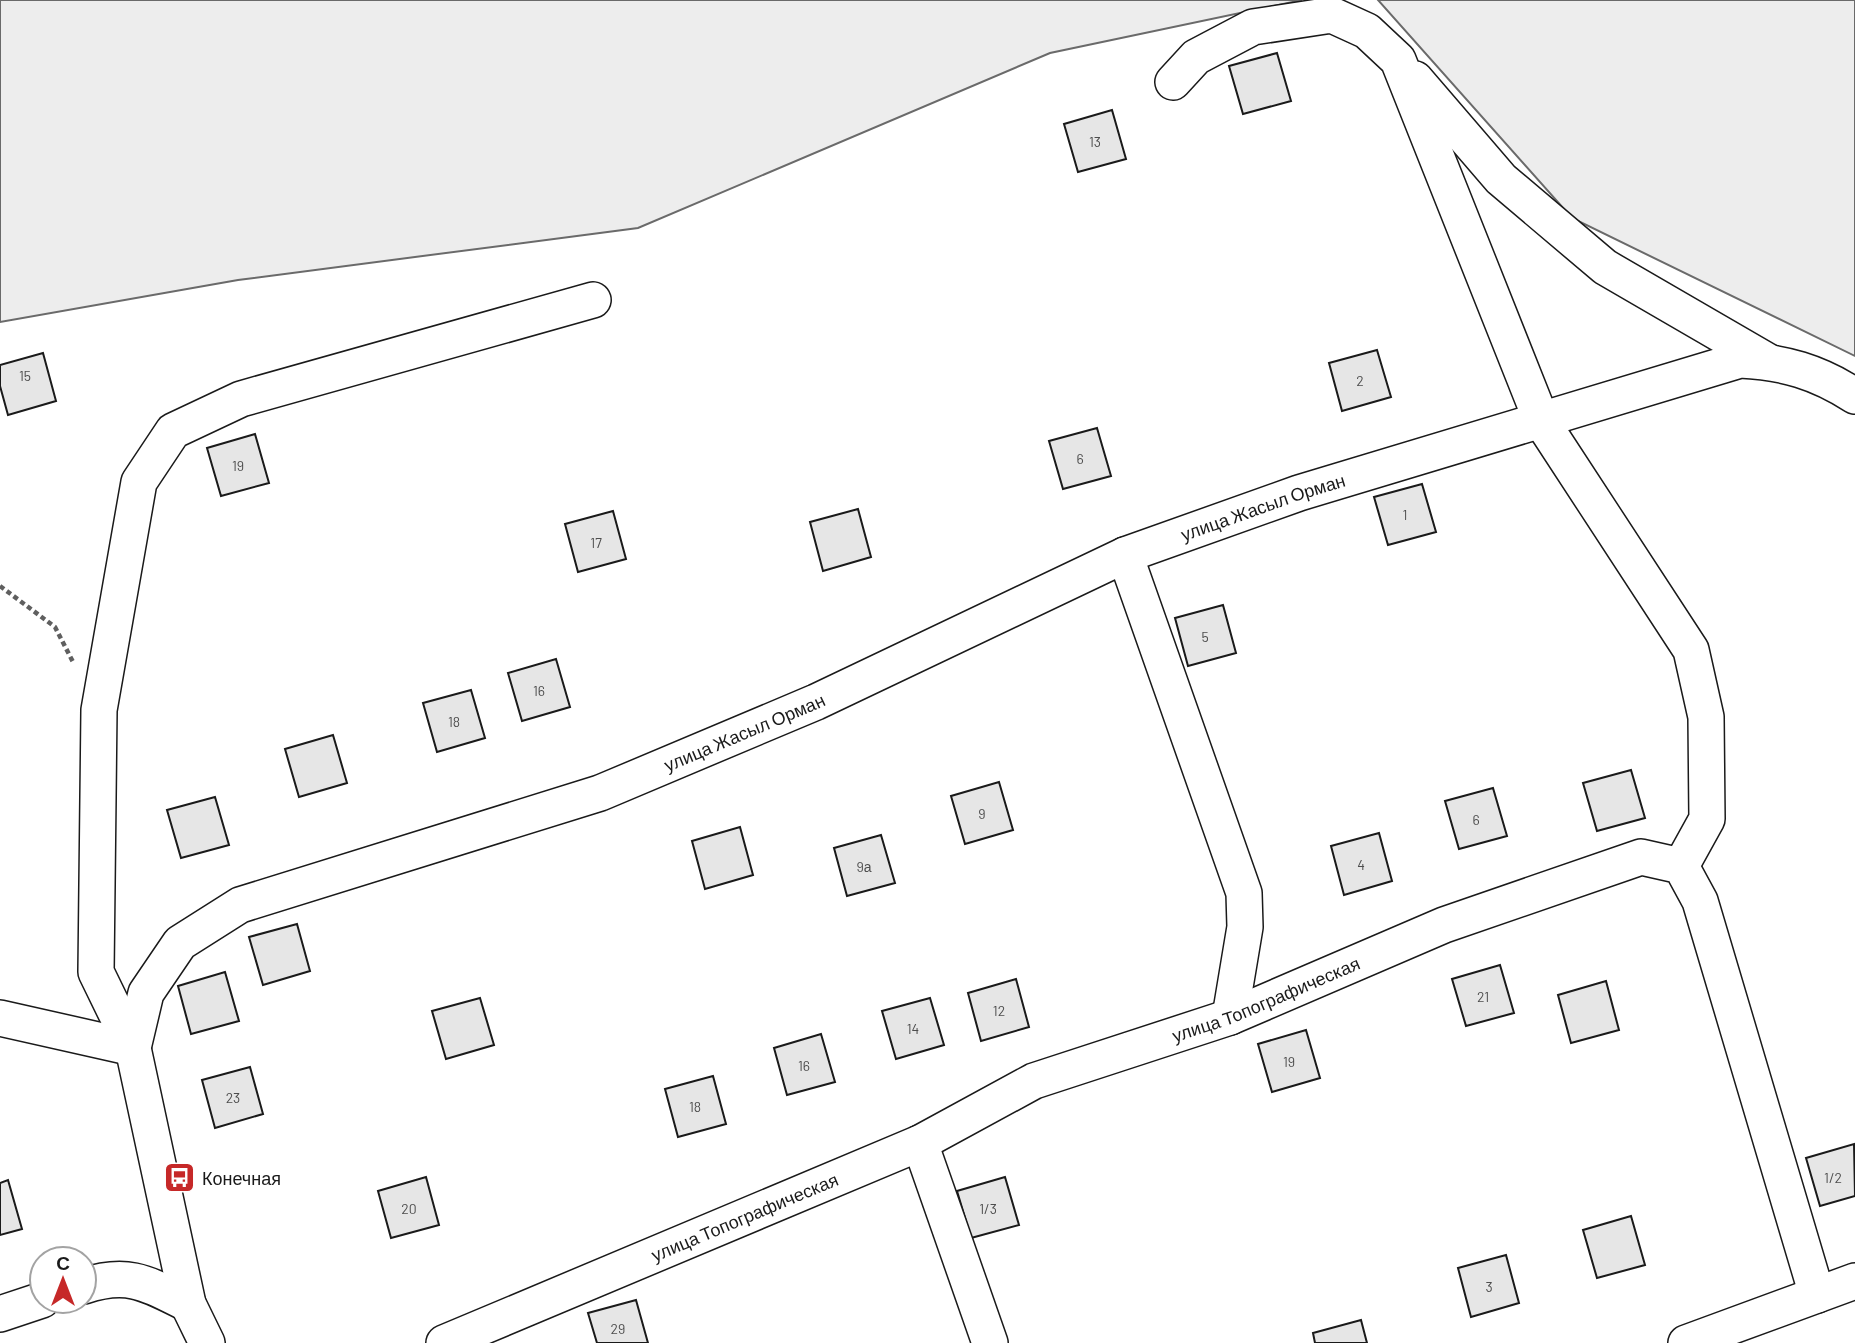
<svg xmlns="http://www.w3.org/2000/svg" width="1855" height="1343" font-family="Barlow,sans-serif">
<rect width="100%" height="100%" fill="#fff"/>
<g fill="#ededed" stroke="#6a6a6a" stroke-width="2">
<polygon points="0,0 1302,0 1050,53 638,228 238,280 0,322"/>
<polygon points="1378,0 1855,0 1855,356 1572,218"/>
</g>
<g fill="#e6e6e6" stroke="#1a1a1a" stroke-width="2">
<polygon points="1277,53 1291,101 1243,114 1229,66"/>
<polygon points="1112,110 1126,159 1078,172 1064,124"/>
<polygon points="1377,350 1391,397 1342,411 1329,363"/>
<polygon points="43,353 56,401 8,415 0,386 0,365"/>
<polygon points="1097,428 1111,476 1063,489 1049,441"/>
<polygon points="255,434 269,483 221,496 207,448"/>
<polygon points="1422,484 1436,532 1388,545 1374,497"/>
<polygon points="858,509 871,557 823,571 810,522"/>
<polygon points="613,511 626,559 578,572 565,524"/>
<polygon points="1223,605 1236,653 1188,666 1175,618"/>
<polygon points="556,659 570,707 522,721 508,673"/>
<polygon points="471,690 485,738 437,752 423,703"/>
<polygon points="333,735 347,783 299,797 285,749"/>
<polygon points="1631,770 1645,818 1597,831 1583,783"/>
<polygon points="999,782 1013,830 965,844 951,796"/>
<polygon points="1493,788 1507,836 1459,849 1445,801"/>
<polygon points="215,797 229,845 181,858 167,810"/>
<polygon points="740,827 753,875 705,889 692,841"/>
<polygon points="1379,833 1392,881 1344,895 1331,846"/>
<polygon points="881,835 895,883 847,896 834,848"/>
<polygon points="297,924 310,971 263,985 249,937"/>
<polygon points="1500,965 1514,1013 1466,1026 1452,979"/>
<polygon points="225,972 239,1021 191,1034 178,986"/>
<polygon points="1016,979 1029,1027 981,1041 968,993"/>
<polygon points="1606,981 1619,1030 1571,1043 1558,995"/>
<polygon points="480,998 494,1045 446,1059 432,1011"/>
<polygon points="930,998 944,1045 896,1059 882,1011"/>
<polygon points="1306,1030 1320,1078 1272,1092 1258,1044"/>
<polygon points="821,1034 835,1082 787,1095 774,1048"/>
<polygon points="250,1067 263,1114 215,1128 202,1080"/>
<polygon points="713,1076 726,1124 678,1137 665,1089"/>
<polygon points="1854,1144 1855,1196 1820,1206 1806,1158"/>
<polygon points="426,1177 439,1225 391,1238 378,1191"/>
<polygon points="1005,1177 1019,1225 971,1238 957,1191"/>
<polygon points="8,1180 22,1229 0,1235 0,1183"/>
<polygon points="1631,1216 1645,1265 1597,1278 1583,1230"/>
<polygon points="1506,1255 1519,1303 1471,1317 1458,1268"/>
<polygon points="636,1300 648,1343 597,1343 588,1313"/>
<polygon points="1361,1320 1367,1343 1315,1343 1313,1333"/>
</g>
<g fill="none" stroke-linecap="round" stroke-linejoin="round">
<defs>
<g id="minor">
<polyline points="1415,79 1501,179 1605,267 1767,361"/>
<polyline points="1173,82 1196,57 1253,27 1332,15 1367,31 1398,60 1542,422 1691,650 1706,717 1707,819 1681,866"/>
<polyline points="1125,555 1244,893 1245,927 1230,1017"/>
<path id="s1" d="M0 1018 133 1048 146 993 180 943 240 905 600 793 816 702 1125 555 1299 493 1740 360C1784 362 1818 372 1855 396"/>
<polyline points="920,1143 990,1343"/>
<path d="M84 1286C129 1271 148 1284 188 1304"/>
<polyline points="0,1314 42,1300"/>
<polyline points="207,1343 188,1304 133,1048 96,972 99,710 139,482 173,431 241,399 593,300"/>
<path id="s2" d="M444 1343 920 1143 1034 1081 1230 1017 1444 925 1641 857 1681 866 1700 901 1817 1295"/>
<polyline points="1686,1343 1855,1281"/>
</g>
</defs>
<use href="#minor" stroke="#1a1a1a" stroke-width="38"/>
<polyline stroke="#5f5f5f" stroke-width="4.5" stroke-dasharray="5 3.5" stroke-linecap="butt" points="0,586 55,627 73,662"/>
<use href="#minor" stroke="#fff" stroke-width="35"/>
</g>
<defs>
<symbol id="bus-square" viewBox="-11 -11 22 22"><rect x="-9" y="-9" width="18" height="18" rx="4" fill="#c62828" stroke="#fff"/><path d="M-5-6H5V4H4V6H2V4H-2V6H-4V4H-5ZM-3.5-4V0h7V-4ZM-3.5 1.2v1.5H-2V1.2ZM2 1.2v1.5H3.5V1.2Z" fill="#fff"/></symbol>
</defs>
<g fill-rule="evenodd">
<use href="#bus-square" x="162" y="1160" width="35" height="35"/>
</g>
<g text-anchor="middle" dominant-baseline="central" stroke-width="5" stroke-linejoin="round" paint-order="stroke">
<g font-size="14" fill="#4d4d4d">
<text x="1095" y="141">13</text>
<text x="25" y="375">15</text>
<text x="1360" y="380">2</text>
<text x="1080" y="458">6</text>
<text x="238" y="465">19</text>
<text x="1405" y="514">1</text>
<text x="596" y="542">17</text>
<text x="1205" y="636">5</text>
<text x="539" y="690">16</text>
<text x="454" y="721">18</text>
<text x="982" y="813">9</text>
<text x="1476" y="819">6</text>
<text x="1361" y="864">4</text>
<text x="864" y="866">9а</text>
<text x="1483" y="996">21</text>
<text x="999" y="1010">12</text>
<text x="913" y="1028">14</text>
<text x="1289" y="1061">19</text>
<text x="804" y="1065">16</text>
<text x="233" y="1097">23</text>
<text x="695" y="1106">18</text>
<text x="1833" y="1177">1/2</text>
<text x="409" y="1208">20</text>
<text x="988" y="1208">1/3</text>
<text x="1489" y="1286">3</text>
<text x="618" y="1328">29</text>
</g>
<g font-size="18" fill="#1a1a1a" stroke="#fff">
<text stroke="none"><textPath href="#s1" startOffset="1424">улица Жасыл Орман</textPath></text>
<text stroke="none"><textPath href="#s1" startOffset="858">улица Жасыл Орман</textPath></text>
<text stroke="none"><textPath href="#s2" startOffset="892">улица Топографическая</textPath></text>
<text stroke="none"><textPath href="#s2" startOffset="326">улица Топографическая</textPath></text>
</g>
<g font-size="18" fill="#1a1a1a" stroke="#fff" text-anchor="start">
<text x="202" y="1178">Конечная</text>
</g>
</g>
<g transform="translate(63 1280)"><circle r="33" fill="#ffffff" stroke="#a3a3a3" stroke-width="2"/>
<path d="M0-5L12 26L0 18L-12 26Z" fill="#c62828"/>
<text y="-10" font-size="19" font-weight="bold" text-anchor="middle" fill="#1a1a1a">С</text>
</g>
</svg>
